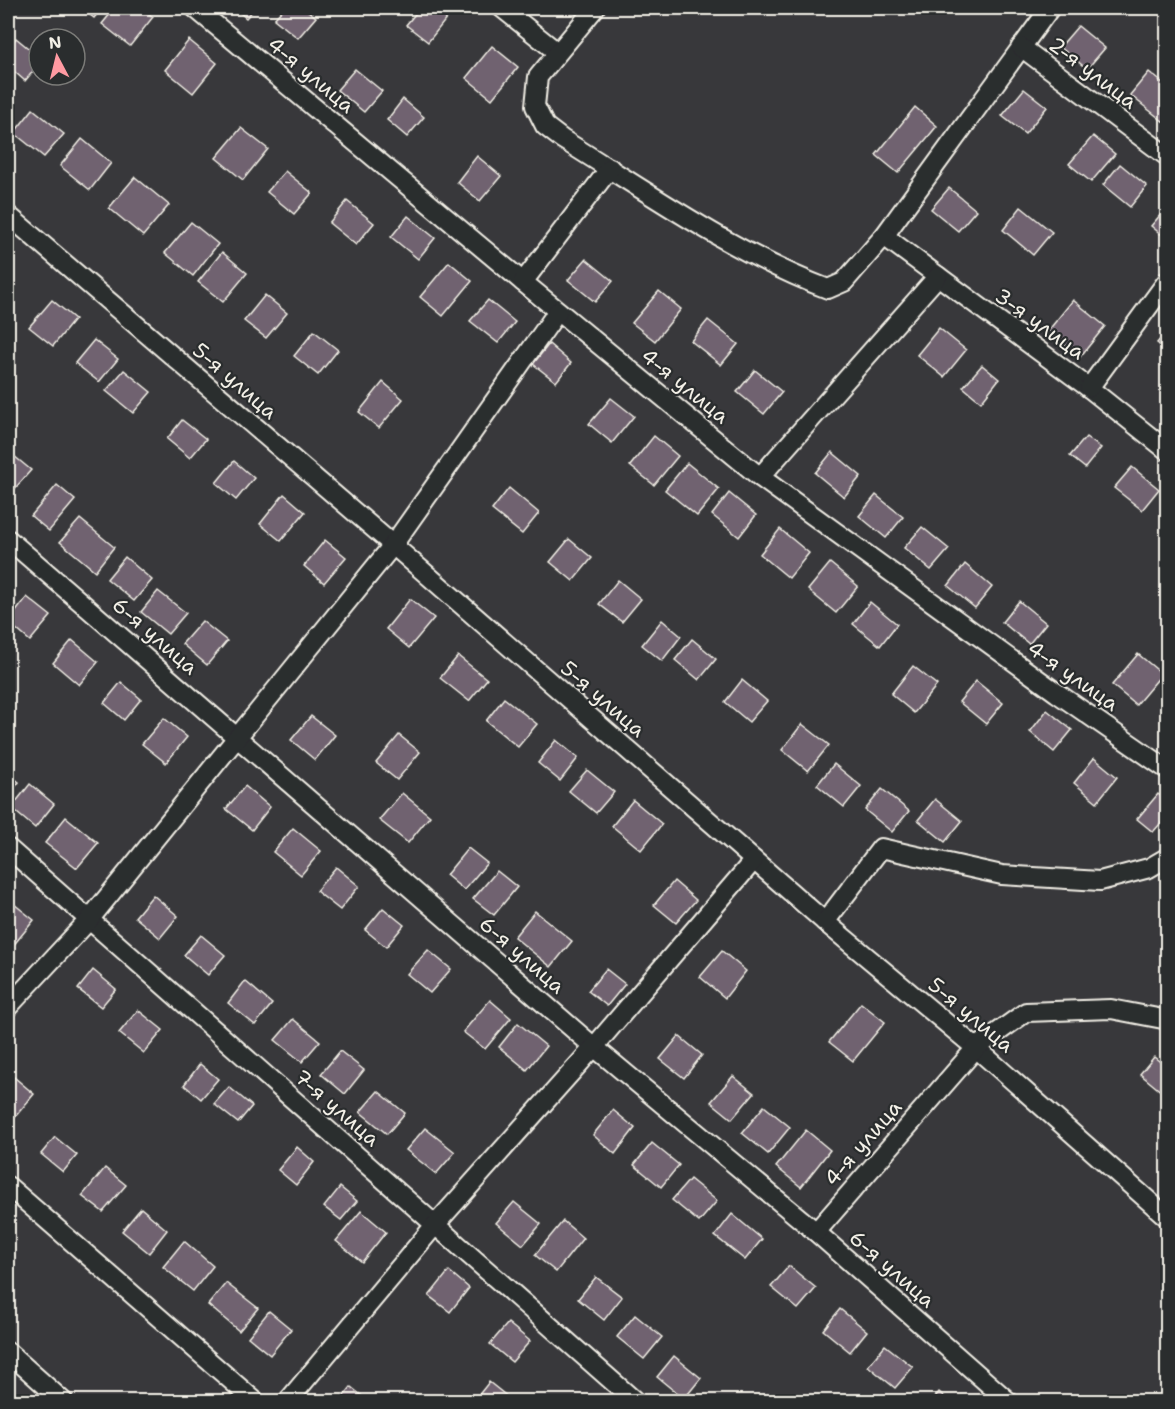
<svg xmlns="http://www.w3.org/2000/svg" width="1175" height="1409" font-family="'Shantell Sans',sans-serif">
<rect width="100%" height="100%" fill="#38383b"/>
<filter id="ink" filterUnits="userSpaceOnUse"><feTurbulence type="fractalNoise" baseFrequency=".0167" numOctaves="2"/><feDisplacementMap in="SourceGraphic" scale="12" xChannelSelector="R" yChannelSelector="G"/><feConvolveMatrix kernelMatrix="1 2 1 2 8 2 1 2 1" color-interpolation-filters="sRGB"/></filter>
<g filter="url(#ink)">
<g fill="#70626f" stroke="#f4f1e8" stroke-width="1.5">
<polygon points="81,8 102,8 94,18"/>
<polygon points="115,8 141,8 153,17 130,46 102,24"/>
<polygon points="234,8 255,8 246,18"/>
<polygon points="284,8 304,8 316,17 298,38 274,19"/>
<polygon points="420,8 444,8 451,13 428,42 406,25"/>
<polygon points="1078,26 1105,48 1087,69 1060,47"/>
<polygon points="16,38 39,57 39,64 25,81 8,66 8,48"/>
<polygon points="189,40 217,63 193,93 165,70"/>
<polygon points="492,46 518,67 492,99 466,78"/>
<polygon points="355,69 382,91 364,112 337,90"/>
<polygon points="1149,72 1168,87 1168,117 1164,122 1130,95"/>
<polygon points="1024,89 1047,107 1025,134 1002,116"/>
<polygon points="403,99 424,117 407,137 387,120"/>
<polygon points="915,107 937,126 898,173 876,155"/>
<polygon points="33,109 64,134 44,157 14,133"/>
<polygon points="241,128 268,149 243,180 216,158"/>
<polygon points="1093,136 1115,154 1091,182 1069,164"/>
<polygon points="82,139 111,163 90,190 60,166"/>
<polygon points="477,156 501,176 480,201 457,182"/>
<polygon points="1120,164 1147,186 1130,207 1103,185"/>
<polygon points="285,171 312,193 294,214 267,192"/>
<polygon points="135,177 169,205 143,236 109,208"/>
<polygon points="949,188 976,210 958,231 931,209"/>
<polygon points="347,201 374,223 356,245 329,223"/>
<polygon points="1168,206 1168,240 1151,226"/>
<polygon points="1021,207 1052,232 1033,255 1003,230"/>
<polygon points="408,216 435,238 418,259 391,237"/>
<polygon points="191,222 218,244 193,276 165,253"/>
<polygon points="222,252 247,273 223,302 198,282"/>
<polygon points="586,259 613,281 595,302 568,280"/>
<polygon points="449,262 472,281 443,316 420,297"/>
<polygon points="659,291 681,309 655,341 632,323"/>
<polygon points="265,295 287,313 266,338 244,321"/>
<polygon points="52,300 75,319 53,346 29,327"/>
<polygon points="488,300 515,322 498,343 470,321"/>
<polygon points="1073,300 1105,326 1080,357 1048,331"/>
<polygon points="708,320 738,344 721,365 691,341"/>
<polygon points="939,328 966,350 944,377 917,355"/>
<polygon points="1168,330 1168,352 1157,343"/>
<polygon points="314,331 338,350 318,375 294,356"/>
<polygon points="94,340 118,359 99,382 75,363"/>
<polygon points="549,344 571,363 556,382 533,364"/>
<polygon points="982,365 999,379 981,402 963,387"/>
<polygon points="124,370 151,392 133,413 106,391"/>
<polygon points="755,370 782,392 764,414 737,392"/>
<polygon points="383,382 403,399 379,428 359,412"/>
<polygon points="611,398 634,416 612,443 589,424"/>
<polygon points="182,420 206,439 190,458 167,439"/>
<polygon points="654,436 678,456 654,485 630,466"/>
<polygon points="1086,437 1101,448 1085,468 1070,456"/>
<polygon points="8,451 31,470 11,493 8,490"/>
<polygon points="832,452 861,476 844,497 815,473"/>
<polygon points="234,461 254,478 236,500 216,483"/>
<polygon points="687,463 719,489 697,516 665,490"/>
<polygon points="1132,467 1159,489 1142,510 1114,488"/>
<polygon points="57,485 75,500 49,531 31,516"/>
<polygon points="509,488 539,513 522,534 492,510"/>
<polygon points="729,493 756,515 739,537 712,515"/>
<polygon points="284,494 305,512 281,541 260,524"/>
<polygon points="876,495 903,517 886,538 859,516"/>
<polygon points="80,519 114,547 95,571 60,542"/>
<polygon points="922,527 949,549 931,570 904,548"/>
<polygon points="780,529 809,553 789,578 760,554"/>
<polygon points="569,539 592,558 573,581 550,562"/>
<polygon points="325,540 346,557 324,583 304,566"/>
<polygon points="125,557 152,580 134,601 107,579"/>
<polygon points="830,563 858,586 836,613 808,590"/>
<polygon points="965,564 992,587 975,608 948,586"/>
<polygon points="618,580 641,599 622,622 599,604"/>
<polygon points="158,591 186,613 168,634 141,612"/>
<polygon points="27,597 51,616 30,641 8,622"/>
<polygon points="410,599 434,618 409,648 386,629"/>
<polygon points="1019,601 1046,623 1029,644 1002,622"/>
<polygon points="870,602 897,624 880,646 853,624"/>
<polygon points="662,620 681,636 662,661 642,645"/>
<polygon points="202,621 227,641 207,665 182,644"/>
<polygon points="692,639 716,659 699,680 675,660"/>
<polygon points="72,640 98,662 79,685 53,663"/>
<polygon points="1138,654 1162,674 1136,705 1112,685"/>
<polygon points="458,656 487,679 469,701 440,678"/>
<polygon points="913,666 937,685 914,713 891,694"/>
<polygon points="742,680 767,701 749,722 725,702"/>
<polygon points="976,681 1003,703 986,724 959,702"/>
<polygon points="121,682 141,699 124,720 104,703"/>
<polygon points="504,698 537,724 518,747 486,721"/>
<polygon points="1047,710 1072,730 1054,752 1030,732"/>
<polygon points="311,716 335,735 315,760 291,740"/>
<polygon points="164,718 187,737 166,763 142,744"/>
<polygon points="802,724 829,745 808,771 782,750"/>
<polygon points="399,735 420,752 397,780 376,763"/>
<polygon points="556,740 578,758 560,781 538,763"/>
<polygon points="1094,758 1117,777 1097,802 1074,783"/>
<polygon points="834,764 861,786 844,807 817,785"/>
<polygon points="587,770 614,792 596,813 569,791"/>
<polygon points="8,773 19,782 8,796"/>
<polygon points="30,784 54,804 35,828 11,808"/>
<polygon points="245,786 270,807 252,830 226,809"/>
<polygon points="882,789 909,811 892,832 865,810"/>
<polygon points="402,793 430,816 408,843 379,820"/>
<polygon points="1158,794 1168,802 1168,815 1153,832 1137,819"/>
<polygon points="935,799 962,821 945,842 918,820"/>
<polygon points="633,800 662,824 641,850 612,826"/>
<polygon points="66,817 98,843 77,868 45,843"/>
<polygon points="293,828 321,851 301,875 273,852"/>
<polygon points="468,848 487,863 464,890 446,875"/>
<polygon points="336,867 359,886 340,910 316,891"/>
<polygon points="497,871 517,887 494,915 473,899"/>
<polygon points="674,881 696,900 676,923 654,905"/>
<polygon points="153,895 178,916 160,938 135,917"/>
<polygon points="9,900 34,920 8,952 8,902"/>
<polygon points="383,908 404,925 386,947 365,930"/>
<polygon points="535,911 572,941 551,967 514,937"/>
<polygon points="201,935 225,955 208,975 184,955"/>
<polygon points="428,950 451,969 430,993 407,974"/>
<polygon points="722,951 746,971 725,998 700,977"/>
<polygon points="606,969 625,984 607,1006 588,991"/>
<polygon points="93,970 116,989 101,1007 78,989"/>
<polygon points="245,981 272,1004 255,1025 228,1003"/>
<polygon points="490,1000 511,1018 485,1049 463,1032"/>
<polygon points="861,1003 885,1022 853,1061 829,1042"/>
<polygon points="138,1010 163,1030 144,1053 119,1033"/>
<polygon points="293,1019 320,1041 302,1062 275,1040"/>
<polygon points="518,1023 546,1046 527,1070 499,1047"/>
<polygon points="679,1036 702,1055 684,1078 660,1059"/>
<polygon points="340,1051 364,1070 345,1094 321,1074"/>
<polygon points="1154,1057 1168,1068 1168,1087 1163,1093 1140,1074"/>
<polygon points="200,1064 218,1079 201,1099 184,1085"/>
<polygon points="8,1072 34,1094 15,1117 8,1111"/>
<polygon points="733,1076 754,1093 732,1119 711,1102"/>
<polygon points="229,1087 252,1106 238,1123 214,1104"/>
<polygon points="378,1091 405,1113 387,1134 360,1112"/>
<polygon points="764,1106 790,1127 768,1154 742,1133"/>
<polygon points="613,1110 635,1128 615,1154 593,1135"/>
<polygon points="425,1128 455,1152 436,1174 406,1150"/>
<polygon points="806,1130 830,1150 801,1187 776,1167"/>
<polygon points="55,1137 77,1155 63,1172 41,1154"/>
<polygon points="652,1143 679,1165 661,1187 634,1165"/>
<polygon points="297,1147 314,1162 296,1185 278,1170"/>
<polygon points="105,1168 126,1185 103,1212 82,1196"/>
<polygon points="690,1179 717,1201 699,1222 672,1200"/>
<polygon points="340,1187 357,1201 341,1220 324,1207"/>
<polygon points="514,1202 541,1224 523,1245 496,1223"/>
<polygon points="141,1208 167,1230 149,1253 122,1231"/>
<polygon points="361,1211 386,1232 362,1262 336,1241"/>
<polygon points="732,1214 762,1239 745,1260 715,1236"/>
<polygon points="563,1221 583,1238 556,1272 535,1255"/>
<polygon points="184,1241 213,1266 193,1291 163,1267"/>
<polygon points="789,1266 816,1288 798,1309 771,1287"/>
<polygon points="449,1271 469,1288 450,1312 429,1296"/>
<polygon points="596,1277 622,1297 604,1320 578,1299"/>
<polygon points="226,1283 258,1308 239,1331 208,1305"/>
<polygon points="840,1309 867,1331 850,1352 823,1330"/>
<polygon points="269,1311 291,1329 270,1355 248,1337"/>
<polygon points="635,1315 662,1337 644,1359 617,1337"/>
<polygon points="508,1323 530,1341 512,1362 490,1344"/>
<polygon points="885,1345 913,1367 895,1388 868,1366"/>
<polygon points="674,1356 701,1378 684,1399 657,1377"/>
<polygon points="489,1382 514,1402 473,1402"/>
<polygon points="351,1387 367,1400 366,1402 339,1402"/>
<polygon points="939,1392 950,1402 931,1402"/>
</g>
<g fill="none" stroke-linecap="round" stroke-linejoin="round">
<defs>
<g id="minor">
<polyline points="195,8 523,282 760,477 1057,693 1168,770"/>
<polyline points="502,8 557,52"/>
<path d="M595 8 538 77 535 106 545 126 562 139C648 192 733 253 828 289L844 282 884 236 1050 8"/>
<polyline points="1021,47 1168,157"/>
<polyline points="8,215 393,545 825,922 976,1048 1168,1218"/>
<polyline points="884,236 1089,388 1168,451"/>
<polyline points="523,282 610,168"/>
<polyline points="1089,388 1168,280"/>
<polyline points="760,477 938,276"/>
<polyline points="8,539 594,1047 816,1232 1009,1402"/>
<polyline points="8,848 636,1402"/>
<polyline points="825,922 881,848 1002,875 1100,881 1149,868 1168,857"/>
<polyline points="8,1007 89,920 393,545 558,311"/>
<polyline points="8,1186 256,1402"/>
<polyline points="816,1232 976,1048 1026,1012 1111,1009 1168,1020"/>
<polyline points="8,1352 64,1402"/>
<polyline points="287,1402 435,1225 594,1047 754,860"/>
</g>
</defs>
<use href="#minor" stroke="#f4f1e8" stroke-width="22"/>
<use href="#minor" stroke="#2a2d2e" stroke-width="18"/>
</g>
</g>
<g text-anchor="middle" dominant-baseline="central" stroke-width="4.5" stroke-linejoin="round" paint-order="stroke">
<g font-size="21" fill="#f4f1e8" stroke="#2a2d2e">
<text transform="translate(1093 73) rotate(37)">2-я улица</text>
<text transform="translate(311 75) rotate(40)">4-я улица</text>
<text transform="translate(1040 324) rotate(36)">3-я улица</text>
<text transform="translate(235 381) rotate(41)">5-я улица</text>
<text transform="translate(685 386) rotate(39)">4-я улица</text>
<text transform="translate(155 636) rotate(41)">6-я улица</text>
<text transform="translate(1073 676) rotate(35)">4-я улица</text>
<text transform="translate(603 699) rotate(41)">5-я улица</text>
<text transform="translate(522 955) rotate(41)">6-я улица</text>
<text transform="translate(971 1015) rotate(40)">5-я улица</text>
<text transform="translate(337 1108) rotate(41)">7-я улица</text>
<text transform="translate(863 1143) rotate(-49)">4-я улица</text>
<text transform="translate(892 1269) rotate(41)">6-я улица</text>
</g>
</g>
<rect width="1175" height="1409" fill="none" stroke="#2a2d2e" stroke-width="30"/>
<rect x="15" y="15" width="1145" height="1379" fill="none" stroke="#f4f1e8" stroke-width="2" filter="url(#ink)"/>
<g transform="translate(57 57) rotate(353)"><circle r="28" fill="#2a2d2e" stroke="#7b7b78" stroke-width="1.5"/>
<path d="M0-4.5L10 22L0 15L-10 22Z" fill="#ff9aa2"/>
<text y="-9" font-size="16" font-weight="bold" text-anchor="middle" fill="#f4f1e8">N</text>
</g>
</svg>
